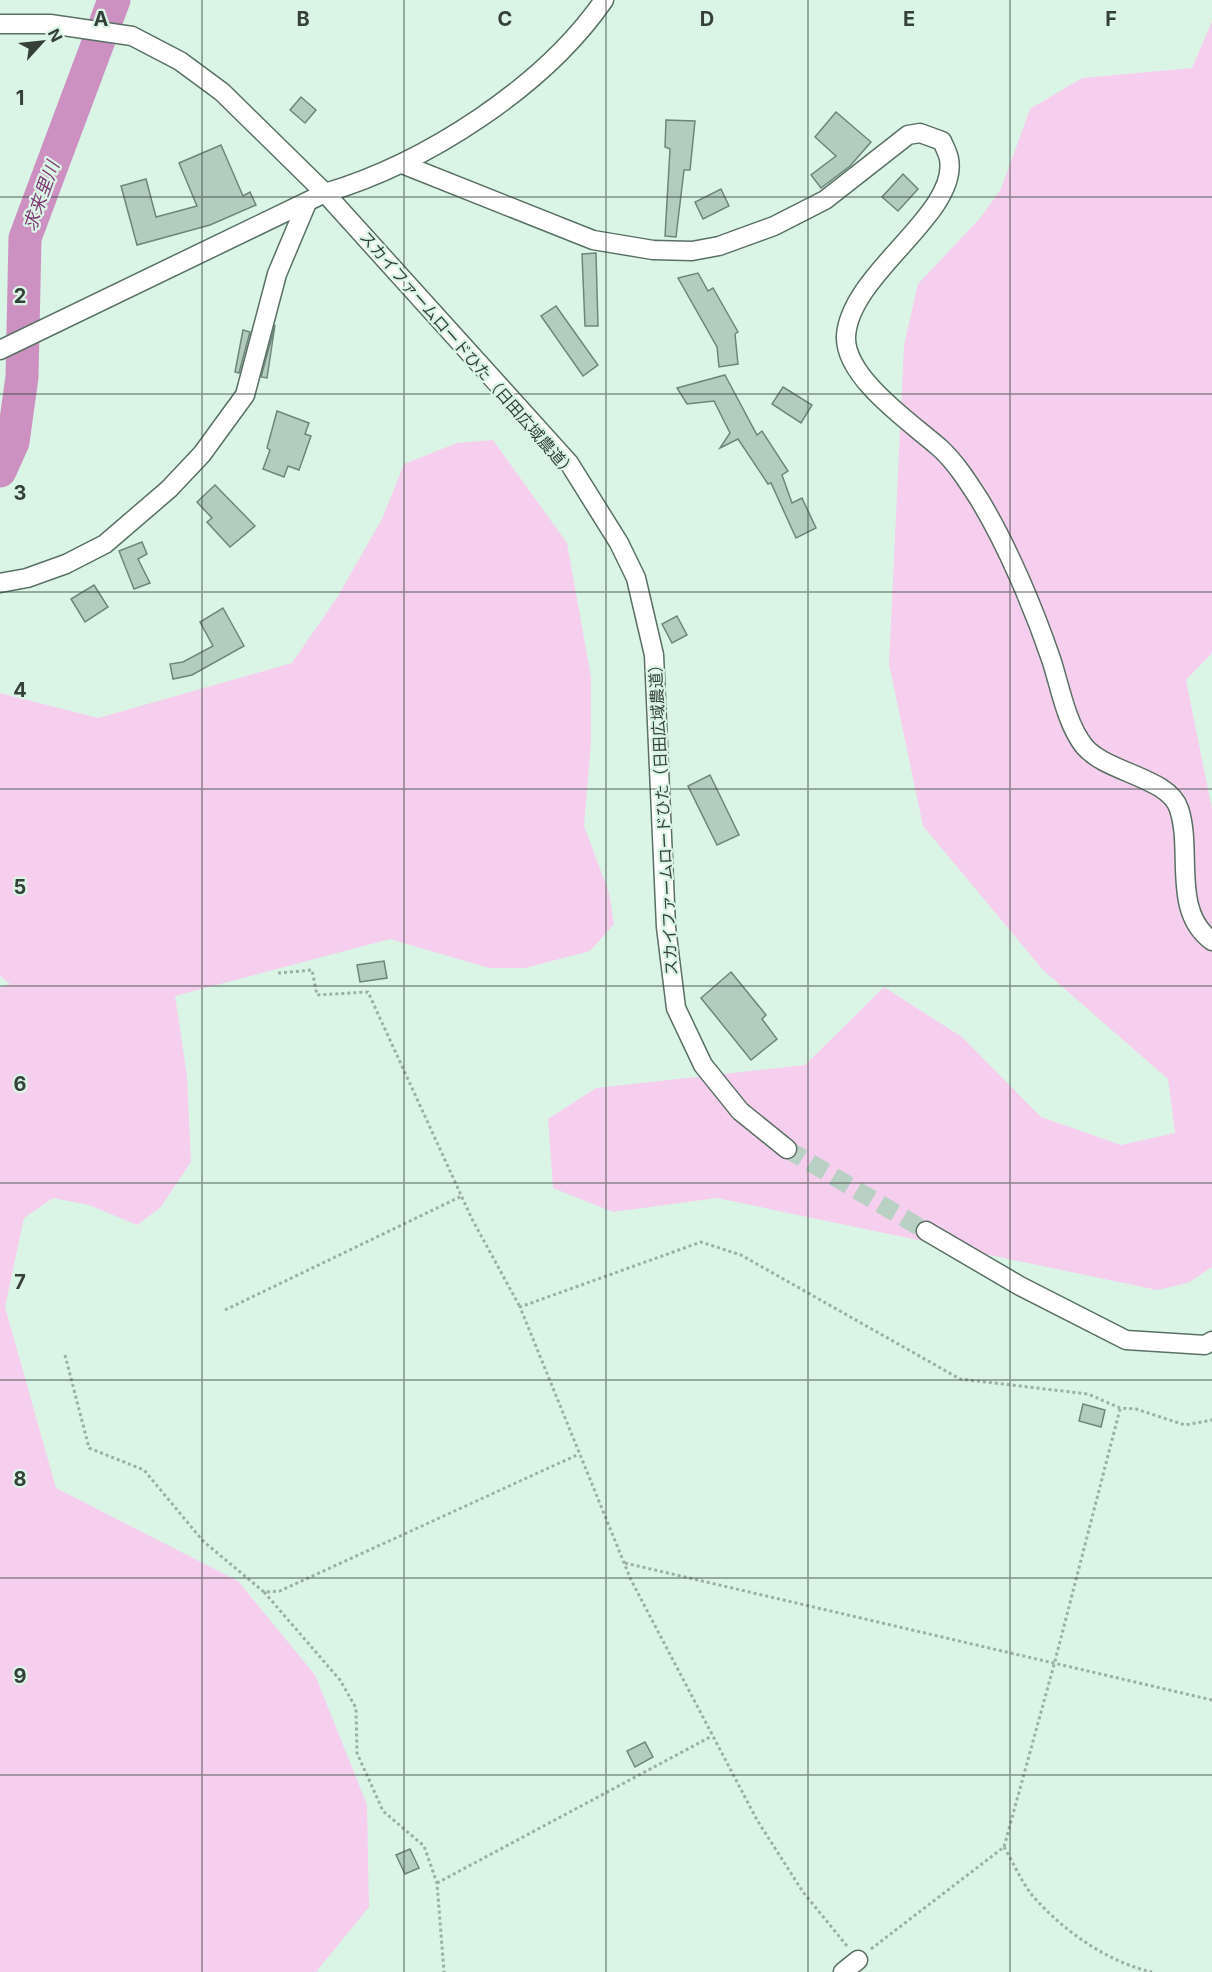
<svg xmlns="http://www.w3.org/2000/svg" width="1212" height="1972" font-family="Inter,'Noto Sans JP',sans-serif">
<rect width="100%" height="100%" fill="#daf5e6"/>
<g fill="#f7cfee">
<polygon points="1212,21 1212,653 1186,680 1212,809 1212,1267 1188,1283 1157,1290 717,1198 613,1212 553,1188 548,1119 596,1088 805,1065 884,987 962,1037 1041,1117 1121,1145 1175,1133 1168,1079 1043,970 923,826 889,664 904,345 918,284 981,217 1001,189 1030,109 1082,78 1192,68"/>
<polygon points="493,440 567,543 591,677 591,743 584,826 609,893 614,924 590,951 525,968 489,968 390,939 175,996 187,1076 191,1162 160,1208 137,1225 89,1205 53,1198 24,1218 5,1307 56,1488 238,1581 315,1675 367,1805 369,1907 316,1972 0,1972 0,988 10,984 0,976 0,693 98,718 292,663 338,596 382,519 404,464 457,443"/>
</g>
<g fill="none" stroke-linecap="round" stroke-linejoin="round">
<polyline stroke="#cd91c1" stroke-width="33" points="0,471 13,442 22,377 25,238 114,0"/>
</g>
<g fill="#b2ccbe" stroke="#6e867a" stroke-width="1.5">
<polygon points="301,97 316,110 305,123 290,110"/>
<polygon points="836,112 871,142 850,166 821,188 811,175 836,156 815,137"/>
<polygon points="666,120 695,121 690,170 684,170 676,237 665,236 670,149 665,147"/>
<polygon points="221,145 243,196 250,192 256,205 210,225 137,245 121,186 146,179 156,217 197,206 179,163"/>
<polygon points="903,174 918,189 898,211 882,197"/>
<polygon points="721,189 729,206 703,219 695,202"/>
<polygon points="596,253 598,326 585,326 582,254"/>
<polygon points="698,273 708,291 713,288 738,332 735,334 738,364 719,367 717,347 678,278"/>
<polygon points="556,306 598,365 583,376 541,316"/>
<polygon points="275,325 267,378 261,377"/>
<polygon points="243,330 250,332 239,373 235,372"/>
<polygon points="725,375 757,435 762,431 788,471 782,475 792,503 802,498 816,528 796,538 771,483 768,484 738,439 720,448 730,433 714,401 687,404 677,388"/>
<polygon points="783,387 812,405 801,423 772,404"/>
<polygon points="277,411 309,423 305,434 311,436 299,470 288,466 284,477 263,469 270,450 267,448"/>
<polygon points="215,485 255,526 230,547 207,522 212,518 197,502"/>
<polygon points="142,542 147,554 138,559 150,583 134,589 119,551"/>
<polygon points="94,585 108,607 85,622 71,599"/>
<polygon points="223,608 244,646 192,675 173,679 170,664 183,662 213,646 200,622"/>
<polygon points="677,616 687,635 672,643 662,624"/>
<polygon points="710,775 739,835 717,845 688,786"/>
<polygon points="384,961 387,978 360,982 357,965"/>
<polygon points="731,972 766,1015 762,1019 777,1039 751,1060 701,998"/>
<polygon points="1083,1404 1105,1410 1101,1427 1079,1421"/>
<polygon points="645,1742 653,1757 635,1767 627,1751"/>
<polygon points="410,1849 419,1868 405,1874 396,1855"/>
</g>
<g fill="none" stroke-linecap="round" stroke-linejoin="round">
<polyline stroke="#b9d1c4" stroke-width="18" stroke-dasharray="18 9" stroke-linecap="butt" points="787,1149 926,1231"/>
<defs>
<g id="minor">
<polyline points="0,24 50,24 132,36 180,61 222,92 325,193 569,463 619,543 636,578 654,655 666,927 676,1008 703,1065 740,1111 787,1149"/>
<path d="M402 164 593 240 653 250 692 251 719 246 774 226 825 200 908 135 920 133 942 141C944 146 948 153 949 159 959 214 850 273 846 336 844 378 913 424 941 449 956 463 968 482 979 499 1007 545 1034 609 1051 659 1060 686 1066 723 1084 746 1106 773 1169 777 1179 809 1193 851 1171 911 1212 941"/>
<path d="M0 350 325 193C426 163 544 87 604 0"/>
<polyline points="0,583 27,578 66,564 105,544 169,489 202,454 245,395 277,274 306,205"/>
<polyline points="926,1231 1020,1286 1126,1340 1205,1345 1212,1341"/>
<polyline points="843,1972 858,1960"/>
</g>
</defs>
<use href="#minor" stroke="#597064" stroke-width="21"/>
<g stroke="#9bb0a4" stroke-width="3" stroke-dasharray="3 3" stroke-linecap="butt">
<polyline points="278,973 312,970 317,995 368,992 472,1219 520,1307"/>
<polyline points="225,1310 462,1196"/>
<polyline points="65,1355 89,1448 144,1470 203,1541 264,1592 280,1591 579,1454"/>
<polyline points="625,1563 1212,1700"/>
<polyline points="264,1592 340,1680 356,1708 357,1753 383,1811 424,1846 437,1883 444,1972"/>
<path d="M1004 1847C1013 1862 1021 1881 1032 1895 1062 1930 1107 1962 1152 1972"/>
<polyline points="437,1883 712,1736"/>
<polyline points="847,1946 803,1892 757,1820 631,1580 520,1307 701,1242 741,1255 960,1379 1088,1394 1120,1408 1136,1409 1185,1425 1212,1420"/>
<polyline points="871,1949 1004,1847 1055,1661 1120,1409"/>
</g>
<use href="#minor" stroke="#fff" stroke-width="18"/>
</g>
<path fill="none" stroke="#35403a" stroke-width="1.5" stroke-opacity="0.55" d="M202 0V1972M404 0V1972M606 0V1972M808 0V1972M1010 0V1972M0 197H1212M0 394H1212M0 592H1212M0 789H1212M0 986H1212M0 1183H1212M0 1380H1212M0 1578H1212M0 1775H1212"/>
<g text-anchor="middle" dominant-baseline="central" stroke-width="4.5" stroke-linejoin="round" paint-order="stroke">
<g font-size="16" fill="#35403a" stroke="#daf5e6">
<text transform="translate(468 354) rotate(49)">スカイファームロードひた（日田広域農道）</text>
<text transform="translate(663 816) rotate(-93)">スカイファームロードひた（日田広域農道）</text>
</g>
<g font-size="18" font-style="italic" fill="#803875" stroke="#daf5e6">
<text transform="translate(41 196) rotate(-70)">求来里川</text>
</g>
</g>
<g font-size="20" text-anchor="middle" font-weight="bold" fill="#35403a" stroke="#daf5e6" stroke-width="4.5" stroke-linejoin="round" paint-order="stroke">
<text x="101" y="26">A</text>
<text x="303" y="26">B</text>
<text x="505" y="26">C</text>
<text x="707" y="26">D</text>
<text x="909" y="26">E</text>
<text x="1111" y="26">F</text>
<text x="20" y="105">1</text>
<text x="20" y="303">2</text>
<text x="20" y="500">3</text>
<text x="20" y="697">4</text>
<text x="20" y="894">5</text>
<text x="20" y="1091">6</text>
<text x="20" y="1289">7</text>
<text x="20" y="1486">8</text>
<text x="20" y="1683">9</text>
</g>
<g transform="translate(42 42) rotate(63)" stroke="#daf5e6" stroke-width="4.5" paint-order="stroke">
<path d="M0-4.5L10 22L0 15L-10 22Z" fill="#35403a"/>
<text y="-9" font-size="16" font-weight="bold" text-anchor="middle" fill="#35403a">N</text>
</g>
</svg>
